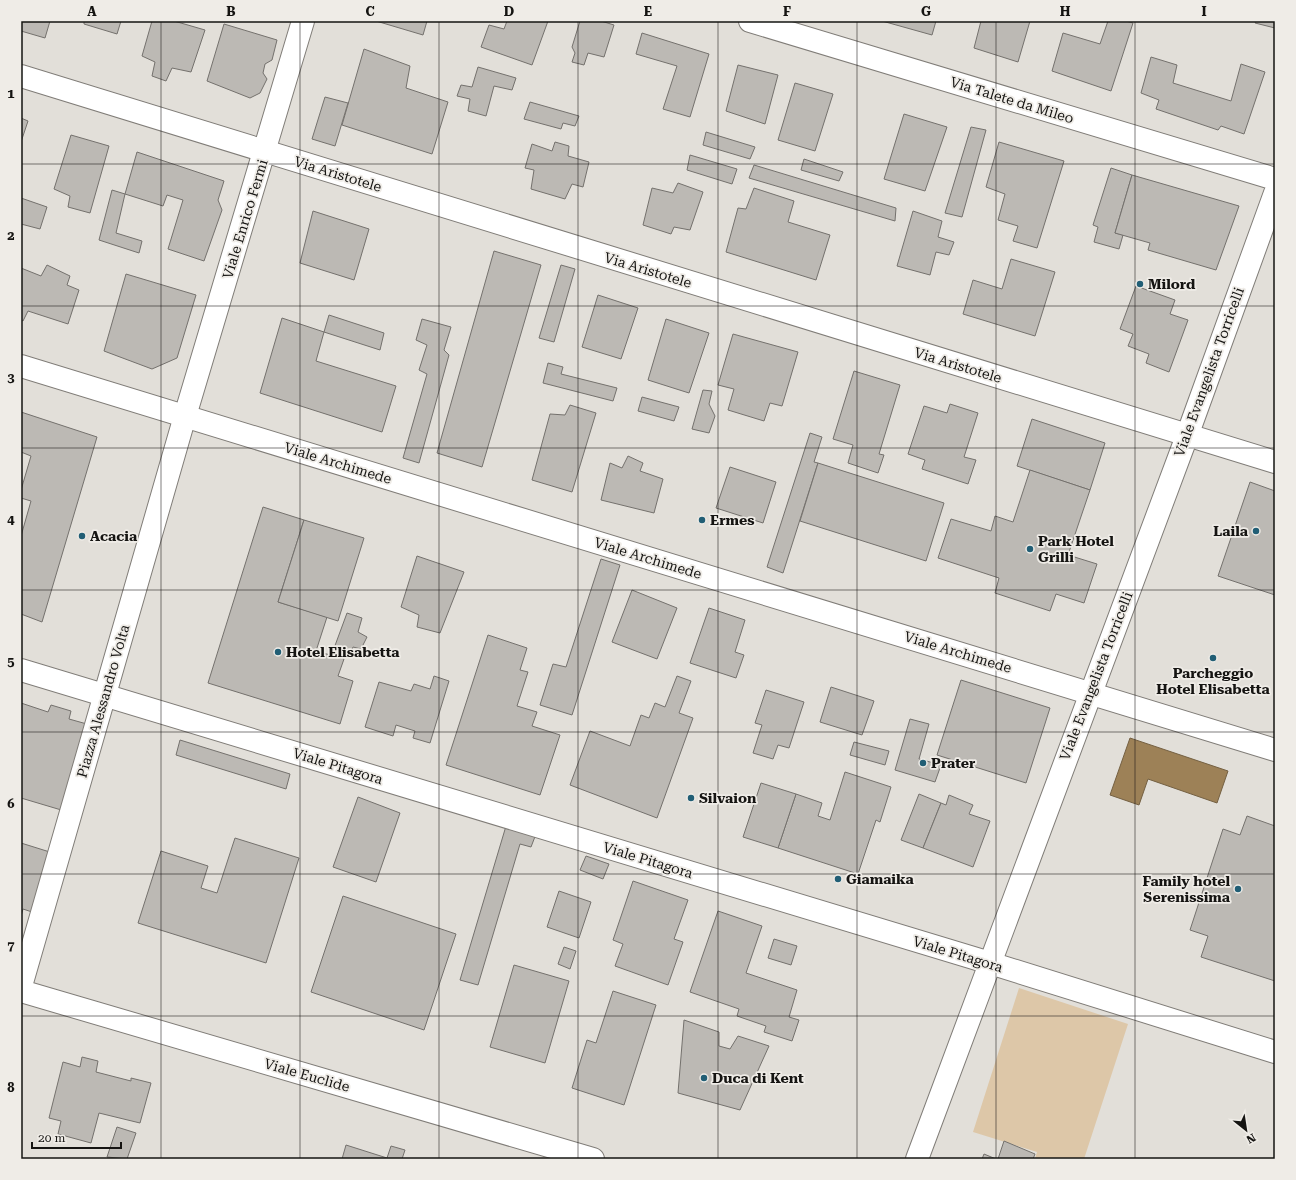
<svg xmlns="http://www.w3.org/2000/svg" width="1296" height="1180" font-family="'Roboto Serif',serif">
<rect width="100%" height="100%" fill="#e2dfd9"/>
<polygon fill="#ddc7a8" points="1019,988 1128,1024 1084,1159 1035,1159 1037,1152 973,1132"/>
<polygon fill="#9d8157" stroke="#746042" points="1130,738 1228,771 1217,803 1148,779 1139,805 1110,795"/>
<g fill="#bcb9b4" stroke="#74716d">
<polygon points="21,21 50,21 45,38 21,31"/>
<polygon points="84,21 121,21 117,34 84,24"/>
<polygon points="152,21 174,21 205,30 191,72 172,68 166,81 152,76 155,62 142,56"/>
<polygon points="376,21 427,21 423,35"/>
<polygon points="507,21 548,21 532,65 481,47 489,25 504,29"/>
<polygon points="580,21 601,21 614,25 604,57 588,53 584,65 572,62 575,53 572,47"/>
<polygon points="882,21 936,21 932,35"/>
<polygon points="981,21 1030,21 1018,62 974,48"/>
<polygon points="1108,21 1126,21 1133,23 1111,91 1052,71 1063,33 1100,44"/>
<polygon points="1256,21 1275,21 1275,28 1255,23"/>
<polygon points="224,24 277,40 272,60 265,64 263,73 267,79 260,93 250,98 207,81"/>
<polygon points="642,33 709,54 690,117 663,109 677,66 636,54"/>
<polygon points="364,49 410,66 406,88 448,102 432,154 342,125"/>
<polygon points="1151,57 1177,65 1173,83 1231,101 1241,64 1265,72 1244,134 1221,126 1218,130 1156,109 1159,100 1141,93"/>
<polygon points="738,65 778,75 765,124 726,111"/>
<polygon points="478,67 516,78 512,90 494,86 486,116 468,111 470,99 457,96 461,85 472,87"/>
<polygon points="795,83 833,94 815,151 778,140"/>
<polygon points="325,97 348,103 335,146 312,139"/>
<polygon points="530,102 579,116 575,126 563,123 561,129 524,119"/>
<polygon points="904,114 947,127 925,191 884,179"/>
<polygon points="21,118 28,121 21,142"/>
<polygon points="971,127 986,130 962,217 945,213"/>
<polygon points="706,132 755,147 750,159 703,145"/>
<polygon points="71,135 109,146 90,213 68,207 70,196 54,189"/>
<polygon points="555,142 569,146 568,156 589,162 583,187 572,184 565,199 531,189 534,170 525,168 532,144 552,151"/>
<polygon points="999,142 1064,161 1037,248 1013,241 1018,226 998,220 1005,194 986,187"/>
<polygon points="137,152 224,181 218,200 222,210 204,261 168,249 183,200 167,195 163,206 125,194"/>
<polygon points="690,155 737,169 732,184 687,170"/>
<polygon points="804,159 843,172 839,181 801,170"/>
<polygon points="754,165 896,208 895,221 749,178"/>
<polygon points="1111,168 1132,175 1115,233 1123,235 1119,249 1094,242 1098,227 1093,225"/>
<polygon points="1132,175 1239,206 1216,270 1148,250 1150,243 1115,233"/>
<polygon points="678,183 703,192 690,230 674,227 671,234 643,225 652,188 673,193"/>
<polygon points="754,188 794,201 788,222 830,235 816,280 726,252 738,208 746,209"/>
<polygon points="112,190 125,194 116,233 142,241 139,253 99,240"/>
<polygon points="21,198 47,207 40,229 21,224"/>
<polygon points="313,211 369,229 354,280 300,263"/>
<polygon points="913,211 942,221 938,237 954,242 949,255 936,252 930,275 897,266"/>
<polygon points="494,251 541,265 482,467 437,453"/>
<polygon points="1011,259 1055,272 1035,336 963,314 973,280 1002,289"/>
<polygon points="47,265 70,276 67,285 79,290 68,324 28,311 23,321 21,320 21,268 41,276"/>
<polygon points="561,265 575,269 554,342 539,338"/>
<polygon points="126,274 196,295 177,358 152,369 104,351"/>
<polygon points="1136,286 1175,300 1170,314 1188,320 1169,372 1146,363 1149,354 1128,346 1133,334 1120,329"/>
<polygon points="598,295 638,308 621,359 582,347"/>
<polygon points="329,315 384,333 380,350 324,332"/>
<polygon points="282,318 324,332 316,361 396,386 382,432 260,393"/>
<polygon points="422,319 451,327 444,350 449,355 419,463 403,458 427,374 419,370 427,345 416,340"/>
<polygon points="666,319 709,333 689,393 648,380"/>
<polygon points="733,334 798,352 782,406 770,403 764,421 728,410 734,389 718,385"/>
<polygon points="548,363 563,367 561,374 617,388 613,401 543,383"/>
<polygon points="854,371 900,385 879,454 884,455 878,473 848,463 853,445 833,439"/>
<polygon points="703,390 712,391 709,404 715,416 709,433 692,429"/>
<polygon points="642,397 679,407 674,421 638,411"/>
<polygon points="950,404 978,413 964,457 976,460 968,484 922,469 925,460 908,454 924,406 947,413"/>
<polygon points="570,405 596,413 572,492 532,480 550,414 565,415"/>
<polygon points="21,412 97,437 42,622 21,614 21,536 31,501 21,498 21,490 31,456 21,452"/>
<polygon points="1032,419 1105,443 1090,490 1017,466"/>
<polygon points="810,433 822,437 814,462 818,463 783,573 767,567"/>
<polygon points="628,456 643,463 640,471 663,479 654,513 601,500 610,463 622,468"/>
<polygon points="818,463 944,503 926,561 800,521"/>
<polygon points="730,467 776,482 763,523 716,508"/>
<polygon points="1030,470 1090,490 1068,555 1097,564 1084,603 1056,594 1050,611 995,593 999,578 938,558 951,519 991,531 995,516 1013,522"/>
<polygon points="1250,482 1275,491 1275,595 1218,576"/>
<polygon points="263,507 304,520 278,602 327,617 316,651 344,659 338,676 353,681 340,724 208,683"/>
<polygon points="304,520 364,538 338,621 278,602"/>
<polygon points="417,556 464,572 440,633 417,627 419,615 401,607"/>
<polygon points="601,559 620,565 572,715 540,705 553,664 566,667"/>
<polygon points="632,590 677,608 657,659 612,642"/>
<polygon points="709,608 745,620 735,652 744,655 736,678 690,663"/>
<polygon points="347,613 362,618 358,632 367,637 361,649 353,647 349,656 333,651"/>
<polygon points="488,635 527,648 520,670 528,672 517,706 537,712 532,726 560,735 540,795 446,765"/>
<polygon points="434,676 449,681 430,743 413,738 415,731 396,725 393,736 365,727 379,682 411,691 414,684 430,689"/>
<polygon points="677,676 691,681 679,713 693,718 657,818 570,785 590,731 630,746 641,715 649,718 655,703 665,707"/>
<polygon points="961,680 1050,708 1026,783 937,755"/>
<polygon points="831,687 874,701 862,735 820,722"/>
<polygon points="766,690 804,702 789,748 778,745 773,759 753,753 762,725 755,723"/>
<polygon points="21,703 48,712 51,705 71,711 69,719 94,726 68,812 21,798"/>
<polygon points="910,719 929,724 919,759 941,765 935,782 895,770"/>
<polygon points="180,740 290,774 286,789 176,755"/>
<polygon points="854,742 889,751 885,765 850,755"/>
<polygon points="845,772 891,787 880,822 876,820 858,874 778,848 796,794 822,803 818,816 830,820"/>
<polygon points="761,783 796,794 778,848 743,837"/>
<polygon points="919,794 941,803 923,848 901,840"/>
<polygon points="949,795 973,805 969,814 990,821 973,867 923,848 941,803 946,805"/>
<polygon points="358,797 400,813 376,882 333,867"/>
<polygon points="1247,816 1275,826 1275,981 1201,957 1208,936 1190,930 1223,829 1240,835"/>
<polygon points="506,826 536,834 531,847 520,844 478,985 460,980"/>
<polygon points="235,838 299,858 266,963 138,923 161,851 208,866 201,888 217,893"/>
<polygon points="21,843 53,853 35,913 23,909 21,916"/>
<polygon points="586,856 609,864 603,879 580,870"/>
<polygon points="633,881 688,900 674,939 683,942 668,985 615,966 623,944 613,940"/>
<polygon points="559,891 591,902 579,938 547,927"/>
<polygon points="343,896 456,934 424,1030 311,992"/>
<polygon points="718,911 762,926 746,973 797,990 789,1017 799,1020 792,1041 764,1032 766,1026 737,1016 739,1009 690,992"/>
<polygon points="774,939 797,946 791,965 768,958"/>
<polygon points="564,947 576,951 570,969 558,964"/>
<polygon points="514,965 569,981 545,1063 490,1047"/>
<polygon points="613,991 656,1005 624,1105 572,1088 587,1040 596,1043"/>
<polygon points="684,1020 719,1032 719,1046 730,1049 738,1036 769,1046 740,1110 678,1093"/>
<polygon points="82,1057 98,1061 96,1072 131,1081 131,1078 151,1083 140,1123 99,1113 91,1143 58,1134 61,1121 49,1118 63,1062 80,1067"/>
<polygon points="117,1127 136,1133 127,1159 107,1157"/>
<polygon points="1004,1141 1035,1154 1033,1159 998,1159"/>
<polygon points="346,1145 387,1158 391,1146 405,1150 402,1159 342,1159"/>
<polygon points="984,1154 996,1159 982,1159"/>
</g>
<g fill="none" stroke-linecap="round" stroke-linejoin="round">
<defs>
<g id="minor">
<polyline points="750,21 1275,179"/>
<polyline points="21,76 1275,462"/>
<polyline points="21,366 1275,750"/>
<polyline points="21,670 990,963 1275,1052"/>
<polyline points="21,986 185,416 303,21"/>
<polyline points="21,991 593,1159"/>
<polyline points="917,1159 1187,436 1275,193"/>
</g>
</defs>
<use href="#minor" stroke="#807d78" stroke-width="24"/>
<use href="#minor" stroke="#fff" stroke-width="22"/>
</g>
<path fill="none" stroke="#151412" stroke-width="1" stroke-opacity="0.55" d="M161 21V1159M300 21V1159M439 21V1159M578 21V1159M718 21V1159M857 21V1159M996 21V1159M1135 21V1159M21 164H1275M21 306H1275M21 448H1275M21 590H1275M21 732H1275M21 874H1275M21 1016H1275"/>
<g fill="#215e75" stroke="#efece7" stroke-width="1.5">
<circle cx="1140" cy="284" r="4"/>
<circle cx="702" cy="520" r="4"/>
<circle cx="1256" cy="531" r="4"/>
<circle cx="82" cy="536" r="4"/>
<circle cx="1030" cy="549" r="4"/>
<circle cx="278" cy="652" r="4"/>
<circle cx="1213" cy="658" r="4"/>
<circle cx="923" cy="763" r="4"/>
<circle cx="691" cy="798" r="4"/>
<circle cx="838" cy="879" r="4"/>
<circle cx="1238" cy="889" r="4"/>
<circle cx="704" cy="1078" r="4"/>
</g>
<g text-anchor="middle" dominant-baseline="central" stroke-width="3.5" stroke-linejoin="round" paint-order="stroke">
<g font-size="14" fill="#151412" stroke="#efece7">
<text transform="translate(1012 100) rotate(17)">Via Talete da Mileo</text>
<text transform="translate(338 174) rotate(17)">Via Aristotele</text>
<text transform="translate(245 219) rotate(-73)">Viale Enrico Fermi</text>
<text transform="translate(648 270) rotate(17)">Via Aristotele</text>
<text transform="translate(958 365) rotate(17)">Via Aristotele</text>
<text transform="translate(1209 372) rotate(-70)">Viale Evangelista Torricelli</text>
<text transform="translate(338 463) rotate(17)">Viale Archimede</text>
<text transform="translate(648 558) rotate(17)">Viale Archimede</text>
<text transform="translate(958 652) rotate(17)">Viale Archimede</text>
<text transform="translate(1096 676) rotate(-69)">Viale Evangelista Torricelli</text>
<text transform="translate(103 701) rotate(-74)">Piazza Alessandro Volta</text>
<text transform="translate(338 766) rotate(17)">Viale Pitagora</text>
<text transform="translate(648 860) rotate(17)">Viale Pitagora</text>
<text transform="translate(958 954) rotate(17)">Viale Pitagora</text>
<text transform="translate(307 1075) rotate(16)">Viale Euclide</text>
</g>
<g font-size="14" font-weight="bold" fill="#151412" stroke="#efece7" text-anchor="start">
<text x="1148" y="284">Milord</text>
<text x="710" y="520">Ermes</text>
<text x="1248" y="531" text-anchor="end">Laila</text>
<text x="90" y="536">Acacia</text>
<text x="1038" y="541">Park Hotel<tspan x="1038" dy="16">Grilli</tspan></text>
<text x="286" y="652">Hotel Elisabetta</text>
<text x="1213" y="673" text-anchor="middle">Parcheggio<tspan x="1213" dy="16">Hotel Elisabetta</tspan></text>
<text x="931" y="763">Prater</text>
<text x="699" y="798">Silvaion</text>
<text x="846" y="879">Giamaika</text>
<text x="1230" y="881" text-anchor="end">Family hotel<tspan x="1230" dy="16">Serenissima</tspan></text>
<text x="712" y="1078">Duca di Kent</text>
</g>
</g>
<rect width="1296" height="1180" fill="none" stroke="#efece7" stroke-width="44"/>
<g transform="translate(1246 1130) rotate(150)" stroke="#efece7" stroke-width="3" paint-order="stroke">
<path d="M0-3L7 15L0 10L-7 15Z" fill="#151412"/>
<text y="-6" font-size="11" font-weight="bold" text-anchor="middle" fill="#151412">N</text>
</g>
<path d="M32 1142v6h89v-6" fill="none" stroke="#151412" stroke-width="2"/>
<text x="38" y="1142" font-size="12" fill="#151412" stroke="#efece7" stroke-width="3" paint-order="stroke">20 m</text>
<rect x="22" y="22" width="1252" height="1136" fill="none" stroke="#151412" stroke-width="1.5"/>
<g font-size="13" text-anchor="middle" font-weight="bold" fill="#151412">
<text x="92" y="16">A</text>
<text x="231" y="16">B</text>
<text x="370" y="16">C</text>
<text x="509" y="16">D</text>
<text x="648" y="16">E</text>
<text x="787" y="16">F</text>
<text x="926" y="16">G</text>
<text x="1065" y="16">H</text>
<text x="1204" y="16">I</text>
<text x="11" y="98">1</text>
<text x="11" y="240">2</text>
<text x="11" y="382">3</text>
<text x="11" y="524">4</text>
<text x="11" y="666">5</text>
<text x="11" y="808">6</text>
<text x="11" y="950">7</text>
<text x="11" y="1092">8</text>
</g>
</svg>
